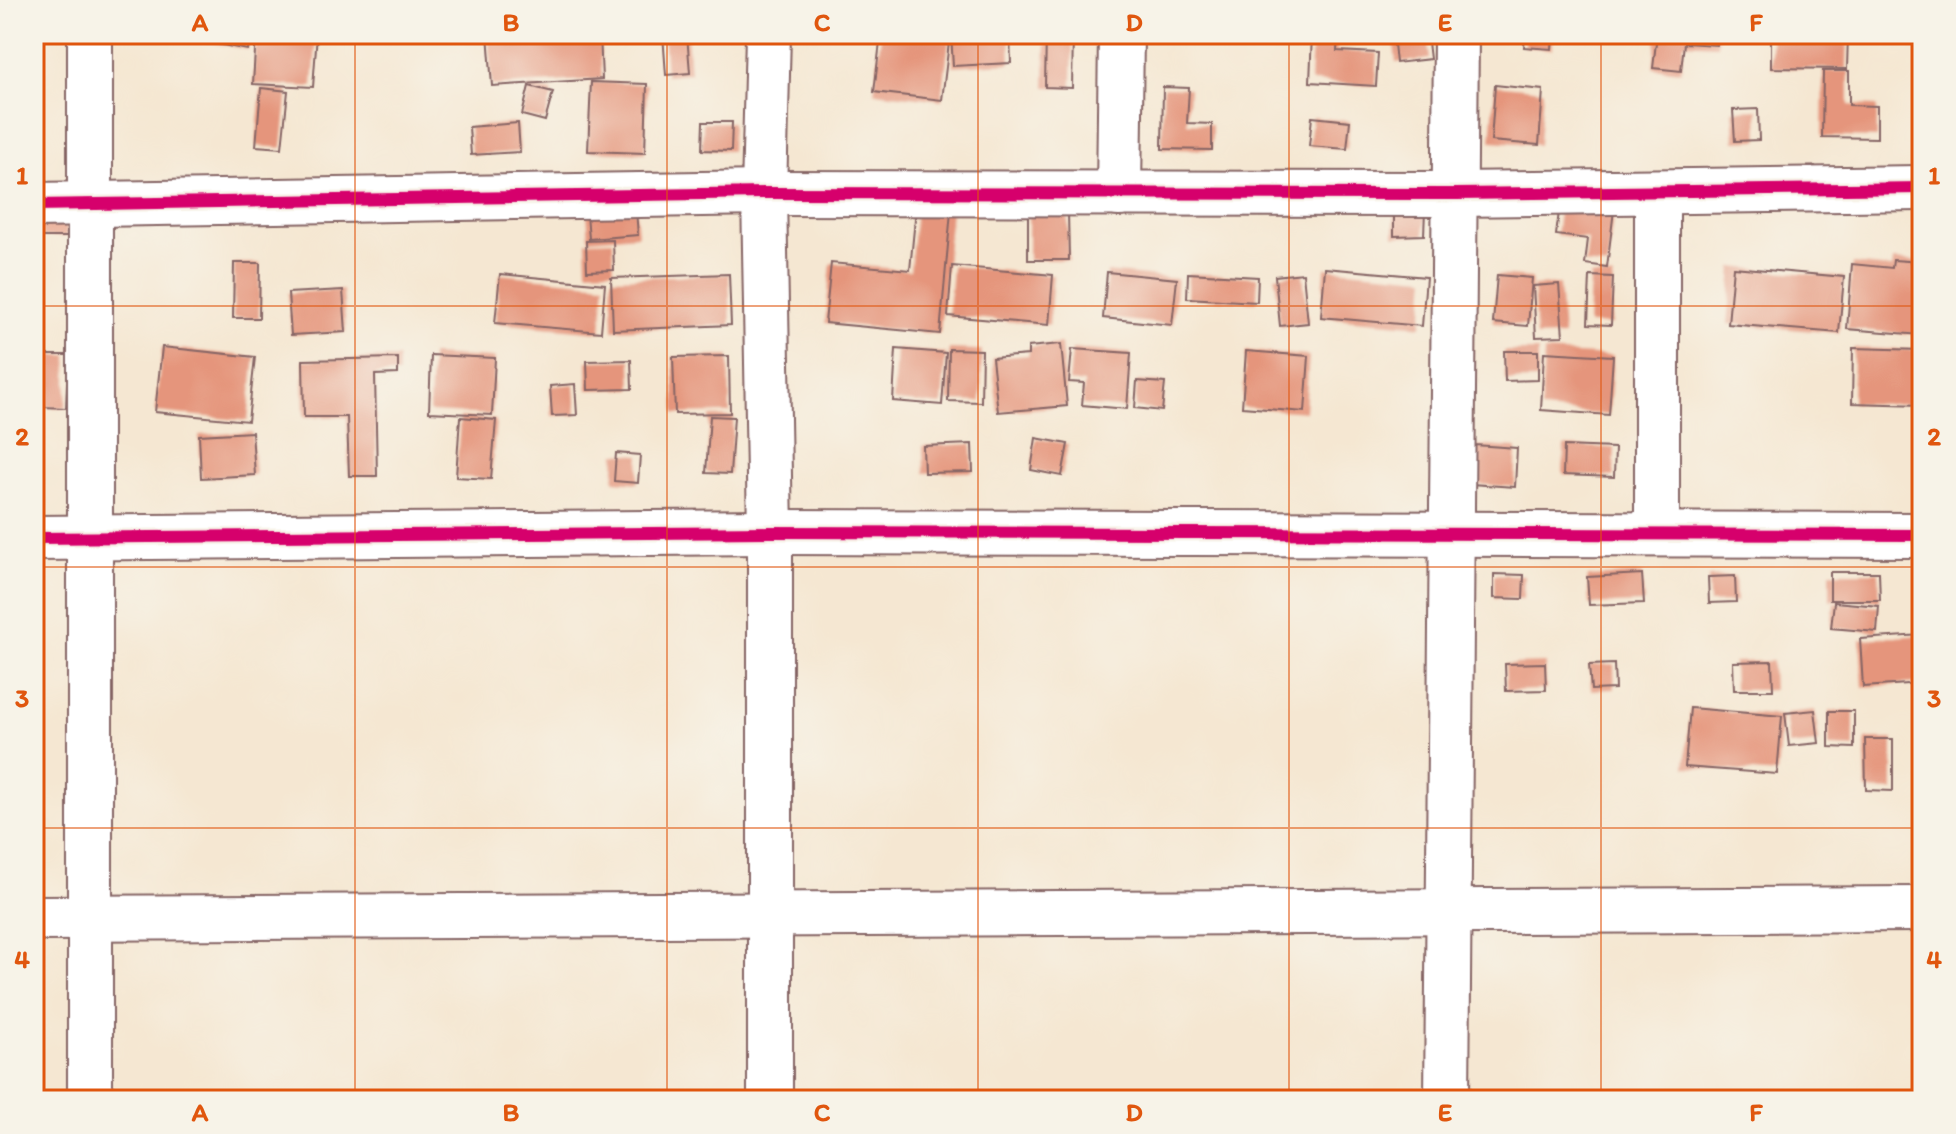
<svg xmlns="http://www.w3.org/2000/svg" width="1956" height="1134" font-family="Itim,sans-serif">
<rect width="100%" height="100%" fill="#f7f3e8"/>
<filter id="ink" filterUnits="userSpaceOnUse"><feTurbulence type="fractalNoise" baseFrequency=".0125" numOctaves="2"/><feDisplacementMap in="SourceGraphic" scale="16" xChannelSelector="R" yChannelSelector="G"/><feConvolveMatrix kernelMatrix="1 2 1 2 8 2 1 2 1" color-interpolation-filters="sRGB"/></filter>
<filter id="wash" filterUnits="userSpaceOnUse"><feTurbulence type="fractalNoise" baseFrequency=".006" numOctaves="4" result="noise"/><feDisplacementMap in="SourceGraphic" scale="32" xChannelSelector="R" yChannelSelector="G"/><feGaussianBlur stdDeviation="1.8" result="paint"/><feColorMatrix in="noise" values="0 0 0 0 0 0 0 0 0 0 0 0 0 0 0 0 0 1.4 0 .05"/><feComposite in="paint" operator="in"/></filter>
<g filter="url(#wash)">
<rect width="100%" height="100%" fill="#f5e7d2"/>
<g id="blocks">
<g fill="#e5957b">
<polygon points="208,34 251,34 248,50 207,42"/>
<polygon points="256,34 317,34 313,87 253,84"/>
<polygon points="488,34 600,34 602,79 492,86"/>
<polygon points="663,34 687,34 690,73 666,75"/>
<polygon points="881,34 950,34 942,100 874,92"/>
<polygon points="951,34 1010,34 1011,63 953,66"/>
<polygon points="1046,34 1073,34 1072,88 1045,87"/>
<polygon points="1312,34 1338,34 1337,51 1378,53 1376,86 1310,82"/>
<polygon points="1393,34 1427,34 1430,59 1396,63"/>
<polygon points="1525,34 1553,34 1552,49 1524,47"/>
<polygon points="1657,34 1718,34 1717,45 1684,43 1681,71 1653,68"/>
<polygon points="1771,34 1848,34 1847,69 1771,68"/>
<rect x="1854" y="34" width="32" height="8"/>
<polygon points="1823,71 1849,71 1849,105 1877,106 1877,138 1822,137"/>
<polygon points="591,82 647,84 645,153 588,151"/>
<polygon points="1495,85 1543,90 1539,145 1491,141"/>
<polygon points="529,86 553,92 545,121 522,115"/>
<polygon points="1163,87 1189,88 1187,123 1212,124 1212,150 1162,149"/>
<polygon points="261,88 288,91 282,148 256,146"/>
<polygon points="1758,109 1759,140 1735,141 1733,110"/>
<polygon points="1312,117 1350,121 1347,149 1309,146"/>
<polygon points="703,122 732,122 731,151 702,150"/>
<polygon points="518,123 520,152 471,155 469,127"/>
<polygon points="1560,204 1614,210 1607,267 1585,264 1588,239 1556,235"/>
<polygon points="916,208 951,211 940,334 825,323 831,263 910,270"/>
<polygon points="1394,210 1425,210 1424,235 1394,236"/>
<polygon points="37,211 66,211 67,237 38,237"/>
<polygon points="636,211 638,235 589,239 587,214"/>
<polygon points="1028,211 1068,211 1069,260 1028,260"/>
<polygon points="613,240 614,270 587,271 586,241"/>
<polygon points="1893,260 1922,262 1922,335 1847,329 1852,264 1892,268"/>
<polygon points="234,263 260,263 259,318 233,318"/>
<polygon points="952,266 1053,275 1049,325 948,316"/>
<polygon points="1733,267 1844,277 1839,333 1728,324"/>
<polygon points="1325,268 1426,277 1422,326 1321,317"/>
<polygon points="1107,272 1177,279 1172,325 1103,318"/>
<polygon points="1188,273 1258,277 1257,302 1187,298"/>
<polygon points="1303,273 1308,323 1280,326 1275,276"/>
<polygon points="500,274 605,284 601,332 495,323"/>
<polygon points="729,274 731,325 613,330 611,278"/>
<polygon points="1497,275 1532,278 1528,326 1493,323"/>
<polygon points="1590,276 1613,277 1611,325 1588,324"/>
<polygon points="1559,284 1563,336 1536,337 1533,286"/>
<polygon points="343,290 346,332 291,335 288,293"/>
<polygon points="1061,344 1067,406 998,412 992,358 1028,355 1028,347"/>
<polygon points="162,347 255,357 248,421 155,412"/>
<polygon points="1853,348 1922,350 1922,405 1852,403"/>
<polygon points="896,349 946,353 942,405 893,401"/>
<polygon points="949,349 982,350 981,402 948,401"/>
<polygon points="1072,349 1131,353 1127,409 1082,405 1084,383 1069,382"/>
<polygon points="1246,351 1309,356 1305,412 1242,407"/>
<polygon points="1504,351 1538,351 1538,380 1505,381"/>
<polygon points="1544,352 1613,356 1609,415 1541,410"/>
<polygon points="45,355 68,355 66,408 43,407"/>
<polygon points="431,355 495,358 492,415 429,412"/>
<polygon points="729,356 730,413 675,414 673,357"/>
<polygon points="398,358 398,374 375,375 377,476 349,476 347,417 304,417 303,360"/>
<polygon points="631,360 632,389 588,390 587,361"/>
<polygon points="1137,381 1165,383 1162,411 1135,408"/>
<polygon points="575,384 577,415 552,416 550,386"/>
<polygon points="710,416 734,417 730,474 706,473"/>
<polygon points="460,417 496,420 491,479 456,477"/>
<polygon points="252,432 255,475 201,478 199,435"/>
<polygon points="1036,438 1068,444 1062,476 1031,470"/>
<polygon points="972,444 973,472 924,473 923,446"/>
<polygon points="1474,445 1517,448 1515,487 1471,484"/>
<polygon points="1564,446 1615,448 1614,477 1563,475"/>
<polygon points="616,453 640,455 638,483 614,481"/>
<polygon points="1830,572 1879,572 1880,600 1830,600"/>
<polygon points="1494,574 1524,575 1523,599 1494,598"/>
<polygon points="1642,574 1644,603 1589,605 1587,577"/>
<polygon points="1735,576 1736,602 1709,603 1708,577"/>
<polygon points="1834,602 1879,606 1877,632 1831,628"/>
<polygon points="1922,635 1922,683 1863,687 1860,639"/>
<polygon points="1772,661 1773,690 1734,690 1733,662"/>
<polygon points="1545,663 1546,690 1506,691 1505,664"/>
<polygon points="1614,664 1615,689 1591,690 1589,665"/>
<polygon points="1690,708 1782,716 1777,774 1685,767"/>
<polygon points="1815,710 1819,743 1789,746 1785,713"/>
<polygon points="1829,711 1854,711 1854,748 1829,747"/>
<polygon points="1865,739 1893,739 1893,791 1866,790"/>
</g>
</g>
</g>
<g filter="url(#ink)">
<use href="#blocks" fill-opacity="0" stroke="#866565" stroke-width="2"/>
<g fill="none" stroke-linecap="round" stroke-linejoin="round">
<defs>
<g id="minor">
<polyline points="768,34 764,193 770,532 770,1100"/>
<polyline points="1119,194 1121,34"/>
<polyline points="34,205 764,193 1456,194 1922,188"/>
<polyline points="1657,534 1657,192"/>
<polyline points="34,538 770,532 1922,535"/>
<polyline points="34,918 1922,909"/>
<polyline points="90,1100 90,34"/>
<polyline points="1447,1100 1456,34"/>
</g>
</defs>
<use href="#minor" stroke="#866565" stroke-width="48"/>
<use href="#minor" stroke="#fff" stroke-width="44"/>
<defs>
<g id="cycleway">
<polyline points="34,205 764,193 1456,194 1922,188"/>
<polyline points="34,538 770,532 1922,535"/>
</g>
</defs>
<use href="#cycleway" stroke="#f7f3e8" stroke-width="17"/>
<use href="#cycleway" stroke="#d6006c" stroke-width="12"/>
</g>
</g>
<path fill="none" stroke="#e0560e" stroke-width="2" stroke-opacity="0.55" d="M355 34V1100M667 34V1100M978 34V1100M1289 34V1100M1601 34V1100M34 306H1922M34 567H1922M34 828H1922"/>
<rect width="1956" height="1134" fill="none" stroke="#f7f3e8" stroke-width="88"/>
<rect x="44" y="44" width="1868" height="1046" fill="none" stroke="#e0560e" stroke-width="3"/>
<g font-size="26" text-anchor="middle" font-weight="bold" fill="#e0560e">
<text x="200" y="31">A</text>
<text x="511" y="31">B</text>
<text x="822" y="31">C</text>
<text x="1134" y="31">D</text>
<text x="1445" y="31">E</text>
<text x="1756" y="31">F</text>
<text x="22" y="184">1</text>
<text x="1934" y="184">1</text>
<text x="22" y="445">2</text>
<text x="1934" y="445">2</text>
<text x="22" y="707">3</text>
<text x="1934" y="707">3</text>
<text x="22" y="968">4</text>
<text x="1934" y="968">4</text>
<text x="200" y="1121">A</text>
<text x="511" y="1121">B</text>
<text x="822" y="1121">C</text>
<text x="1134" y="1121">D</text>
<text x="1445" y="1121">E</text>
<text x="1756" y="1121">F</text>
</g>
</svg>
